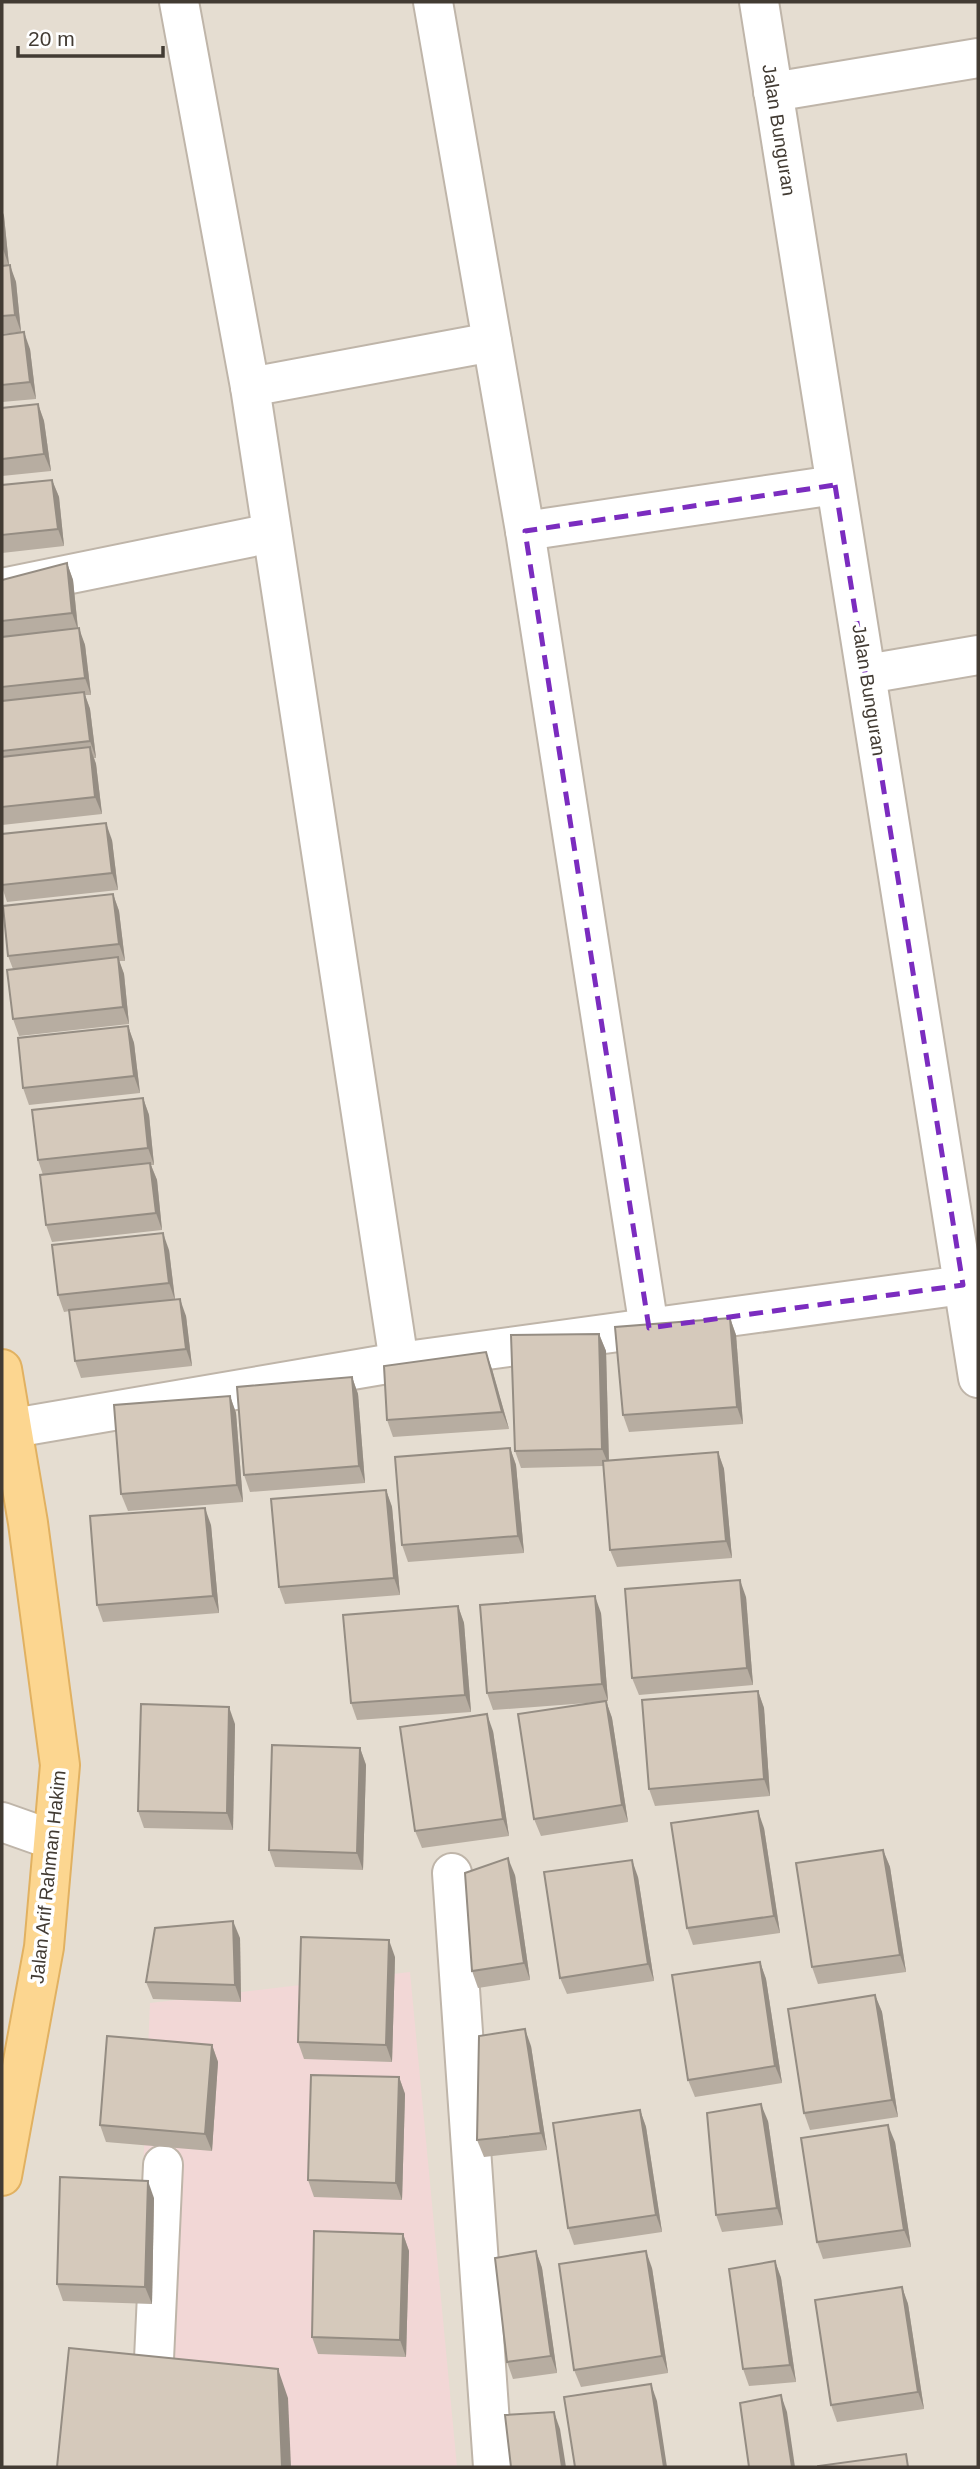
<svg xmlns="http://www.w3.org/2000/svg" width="980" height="2469" font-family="Arial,sans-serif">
<rect width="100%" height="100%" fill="#f1ece3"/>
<rect fill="#e5ddd1" x="2" y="2" width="976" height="2465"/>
<polygon fill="#f2d7d6" points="410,1972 457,2467 131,2467 150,2003"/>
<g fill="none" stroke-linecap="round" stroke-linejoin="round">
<defs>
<g id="minor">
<polyline points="179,2 250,387 399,1362"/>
<polyline points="433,2 525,531 649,1328"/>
<polyline points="759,2 978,1378"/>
<polyline points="773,92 978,58"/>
<polyline points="250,387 492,342"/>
<polyline points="525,531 835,485"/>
<polyline points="2,588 272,533"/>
<polyline points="867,674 978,655"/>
<polyline points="2,1430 399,1362 963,1285"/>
<polyline points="2,1822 53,1840"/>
<polyline points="452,1873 493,2467"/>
<polyline points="149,2467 163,2165"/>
</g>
<polyline id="major" points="2,1369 28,1523 60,1765 44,1947 2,2176"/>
</defs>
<use href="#minor" stroke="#bfb5a9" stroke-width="42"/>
<use href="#major" stroke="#e1b161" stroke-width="42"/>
<use href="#minor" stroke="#fff" stroke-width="38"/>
<use href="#major" stroke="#fcd690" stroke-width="38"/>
</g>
<g fill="#b7ada1">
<polygon points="2,210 4,216 9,265 16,282 21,332 2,334"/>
<polygon points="2,335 30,349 36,399 2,402"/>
<polygon points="38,404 44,421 51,471 2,476 2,408"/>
<polygon points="52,480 59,497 64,546 2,553 2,485"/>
<polygon points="67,563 73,580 78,628 85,645 91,695 85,695 90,709 96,758 94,758 96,764 102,814 2,825 2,580"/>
<polygon points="2,834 112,840 118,890 7,902 2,887"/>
<polygon points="113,894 119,911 125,961 119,961 124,974 129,1024 19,1036 13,1019 13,969 8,956"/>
<polygon points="128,1026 134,1043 140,1093 29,1105 23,1088"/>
<polygon points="143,1098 149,1115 154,1165 151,1165 157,1180 162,1230 52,1242 46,1225 43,1175 38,1160"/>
<polygon points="169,1250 175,1299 186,1316 192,1366 81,1378 75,1361 70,1311 64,1312 58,1295"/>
<polygon points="730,1318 736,1335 743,1424 629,1432 623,1415"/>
<polygon points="599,1334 606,1351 609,1461 718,1452 724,1469 732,1558 617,1567 610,1550 603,1466 521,1468 515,1451"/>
<polygon points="492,1369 509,1429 393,1437 387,1420"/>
<polygon points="352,1377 358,1394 365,1483 250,1492 244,1475"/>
<polygon points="230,1396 236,1413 243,1502 128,1511 121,1494"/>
<polygon points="510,1448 516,1465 524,1553 408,1562 402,1545"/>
<polygon points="386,1490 392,1507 400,1595 285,1604 279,1587"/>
<polygon points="211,1525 219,1613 103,1622 97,1605"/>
<polygon points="746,1597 753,1685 639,1695 632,1678"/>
<polygon points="458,1606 464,1623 471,1712 357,1720 351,1703"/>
<polygon points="601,1613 608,1701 606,1701 612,1718 628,1822 541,1836 534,1819 600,1702 493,1710 487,1693"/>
<polygon points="758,1691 764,1708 770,1796 655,1806 649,1789"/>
<polygon points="235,1724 233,1830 144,1828 138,1811"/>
<polygon points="493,1731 509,1836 422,1848 415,1831"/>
<polygon points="360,1748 366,1765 363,1870 275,1867 269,1850"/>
<polygon points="764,1828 780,1933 693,1945 687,1928"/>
<polygon points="883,1850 890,1867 906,1972 818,1984 812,1967"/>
<polygon points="515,1875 530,1980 478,1988 472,1971"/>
<polygon points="638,1877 654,1981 567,1994 560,1978"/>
<polygon points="240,1938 241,2002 153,1999 146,1982"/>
<polygon points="395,1957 392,2062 304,2059 298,2042"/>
<polygon points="760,1962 766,1979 782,2083 695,2097 688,2080"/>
<polygon points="875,1995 882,2012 898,2117 810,2130 804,2113"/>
<polygon points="212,2045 218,2062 212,2151 106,2142 100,2125"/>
<polygon points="531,2046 547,2150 484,2157 477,2140"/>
<polygon points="399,2077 405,2094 402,2200 314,2197 308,2180"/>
<polygon points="640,2110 646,2127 662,2232 574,2245 568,2228"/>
<polygon points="768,2121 783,2225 722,2232 716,2215"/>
<polygon points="895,2142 911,2247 823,2259 817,2242"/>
<polygon points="154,2198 152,2304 63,2301 57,2284"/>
<polygon points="403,2234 409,2251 406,2357 318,2354 312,2337"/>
<polygon points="536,2251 542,2268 557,2373 513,2379 507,2362"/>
<polygon points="775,2261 781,2278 796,2382 749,2386 743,2369"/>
<polygon points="652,2268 668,2373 581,2387 574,2370"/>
<polygon points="902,2287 908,2304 924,2409 837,2422 831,2405"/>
</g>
<g fill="#958d83">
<polygon points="2,210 4,216 9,266 3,249 2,236"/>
<polygon points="10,265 16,282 21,332 15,315"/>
<polygon points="24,332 30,349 36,399 30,382"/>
<polygon points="38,404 44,421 51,471 44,454"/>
<polygon points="52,480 59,497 64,546 58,529"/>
<polygon points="67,563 73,580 78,630 72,613"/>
<polygon points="79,628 85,645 91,695 85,678"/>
<polygon points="84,692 90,709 96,758 90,741"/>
<polygon points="90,747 96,764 102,814 95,797"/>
<polygon points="106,823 112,840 118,890 112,873"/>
<polygon points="113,894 119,911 125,961 119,944"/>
<polygon points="118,957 124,974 129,1024 123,1007"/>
<polygon points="128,1026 134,1043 140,1093 134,1076"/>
<polygon points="143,1098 149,1115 154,1165 148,1148"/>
<polygon points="150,1163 157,1180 162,1230 156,1213"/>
<polygon points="163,1233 169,1250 175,1300 169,1283"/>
<polygon points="180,1299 186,1316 192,1366 186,1349"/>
<polygon points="730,1318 736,1335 743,1424 737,1407"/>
<polygon points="599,1334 606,1351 609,1466 602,1449"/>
<polygon points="486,1352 492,1369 509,1429 502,1412"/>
<polygon points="352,1377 358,1394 365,1483 359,1466"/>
<polygon points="230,1396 236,1413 243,1502 237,1485"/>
<polygon points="510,1448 516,1465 524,1553 518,1536"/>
<polygon points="718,1452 724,1469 732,1558 726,1541"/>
<polygon points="386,1490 392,1507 400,1595 394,1578"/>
<polygon points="205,1508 211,1525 219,1613 213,1596"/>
<polygon points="740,1580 746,1597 753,1685 747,1668"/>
<polygon points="595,1596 601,1613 608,1701 602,1684"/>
<polygon points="458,1606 464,1623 471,1712 465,1695"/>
<polygon points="758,1691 764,1708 770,1796 764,1779"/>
<polygon points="606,1701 612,1718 628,1822 622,1805"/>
<polygon points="229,1707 235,1724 233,1830 227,1813"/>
<polygon points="487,1714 493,1731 509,1836 503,1819"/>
<polygon points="360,1748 366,1765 363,1870 357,1853"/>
<polygon points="758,1811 764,1828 780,1933 774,1916"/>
<polygon points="883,1850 890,1867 906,1972 900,1955"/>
<polygon points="508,1858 515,1875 530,1980 524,1963"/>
<polygon points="632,1860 638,1877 654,1981 648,1964"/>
<polygon points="233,1921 240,1938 241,2002 235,1985"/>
<polygon points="389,1940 395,1957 392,2062 386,2045"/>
<polygon points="760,1962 766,1979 782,2083 775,2066"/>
<polygon points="875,1995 882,2012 898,2117 892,2100"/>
<polygon points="525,2029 531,2046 547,2150 541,2133"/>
<polygon points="212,2045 218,2062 212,2151 205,2134"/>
<polygon points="399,2077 405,2094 402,2200 396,2183"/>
<polygon points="761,2104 768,2121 783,2225 777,2208"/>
<polygon points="640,2110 646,2127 662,2232 656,2215"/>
<polygon points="888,2125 895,2142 911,2247 904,2230"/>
<polygon points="148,2181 154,2198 152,2304 145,2287"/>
<polygon points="403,2234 409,2251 406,2357 400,2340"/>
<polygon points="536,2251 542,2268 557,2373 551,2356"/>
<polygon points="646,2251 652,2268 668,2373 662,2356"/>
<polygon points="775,2261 781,2278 796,2382 790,2365"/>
<polygon points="902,2287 908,2304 924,2409 918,2392"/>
<polygon points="278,2369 288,2398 291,2467 282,2467"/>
<polygon points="651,2384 657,2401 667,2467 664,2467"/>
<polygon points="781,2395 787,2412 795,2467 792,2467"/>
<polygon points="554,2412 560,2429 566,2467 562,2467"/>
</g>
<g fill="#d5c9bb" stroke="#958d83" stroke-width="2">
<polygon points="10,265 15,315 2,316 2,266"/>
<polygon points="24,332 30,382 2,385 2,335"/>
<polygon points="38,404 44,454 2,459 2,408"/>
<polygon points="52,480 58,529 2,535 2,485"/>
<polygon points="67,563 72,613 2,621 2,580"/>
<polygon points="79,628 85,678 2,687 2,637"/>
<polygon points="84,692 90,741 2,751 2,701"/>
<polygon points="90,747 95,797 2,807 2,757"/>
<polygon points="106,823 112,873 2,885 2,834"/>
<polygon points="113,894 119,944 8,956 3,906"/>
<polygon points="118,957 123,1007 13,1019 7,970"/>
<polygon points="128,1026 134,1076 23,1088 18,1038"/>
<polygon points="143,1098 148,1148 38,1160 32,1110"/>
<polygon points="150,1163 156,1213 46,1225 40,1175"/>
<polygon points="163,1233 169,1283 58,1295 52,1245"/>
<polygon points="180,1299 186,1349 75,1361 69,1310"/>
<polygon points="730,1318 737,1407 623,1415 615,1327"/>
<polygon points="599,1334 602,1449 515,1451 511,1335"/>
<polygon points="486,1352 502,1412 387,1420 384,1366"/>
<polygon points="352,1377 359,1466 244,1475 237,1387"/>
<polygon points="230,1396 237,1485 121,1494 114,1405"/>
<polygon points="510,1448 518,1536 402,1545 395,1457"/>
<polygon points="718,1452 726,1541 610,1550 603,1461"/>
<polygon points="386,1490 394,1578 279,1587 271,1499"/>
<polygon points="205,1508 213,1596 97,1605 90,1516"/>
<polygon points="740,1580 747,1668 632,1678 625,1589"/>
<polygon points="595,1596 602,1684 487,1693 480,1605"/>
<polygon points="458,1606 465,1695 351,1703 343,1615"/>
<polygon points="758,1691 764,1779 649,1789 642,1700"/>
<polygon points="606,1701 622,1805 534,1819 518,1714"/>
<polygon points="141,1704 229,1707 227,1813 138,1811"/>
<polygon points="487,1714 503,1819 415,1831 400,1727"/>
<polygon points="272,1745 360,1748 357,1853 269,1850"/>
<polygon points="758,1811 774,1916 687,1928 671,1823"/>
<polygon points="883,1850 900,1955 812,1967 796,1863"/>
<polygon points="508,1858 524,1963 472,1971 465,1873"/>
<polygon points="632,1860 648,1964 560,1978 544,1872"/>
<polygon points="233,1921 235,1985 146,1982 155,1928"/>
<polygon points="301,1937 389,1940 386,2045 298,2042"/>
<polygon points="760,1962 775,2066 688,2080 672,1975"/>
<polygon points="875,1995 892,2100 804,2113 788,2009"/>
<polygon points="525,2029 541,2133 477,2140 479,2036"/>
<polygon points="107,2036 212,2045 205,2134 100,2125"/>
<polygon points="311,2075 399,2077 396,2183 308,2180"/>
<polygon points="761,2104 777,2208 716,2215 707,2113"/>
<polygon points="640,2110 656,2215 568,2228 553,2123"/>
<polygon points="888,2125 904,2230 817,2242 801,2138"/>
<polygon points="60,2177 148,2181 145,2287 57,2284"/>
<polygon points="314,2231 403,2234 400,2340 312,2337"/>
<polygon points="536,2251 551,2356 507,2362 495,2258"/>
<polygon points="646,2251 662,2356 574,2370 559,2264"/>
<polygon points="775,2261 790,2365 743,2369 729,2269"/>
<polygon points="902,2287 918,2392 831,2405 815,2300"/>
<polygon points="69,2348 278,2369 282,2467 57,2467"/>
<polygon points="651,2384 664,2467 575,2467 564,2397"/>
<polygon points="781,2395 792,2467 749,2467 740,2403"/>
<polygon points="554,2412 562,2467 511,2467 505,2415"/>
<polygon points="906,2454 908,2467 818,2467 818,2466"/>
</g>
<path fill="none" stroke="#7b2cbf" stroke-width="5" stroke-dasharray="14 9" stroke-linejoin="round" d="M835 485 963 1285 649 1328 525 531Z"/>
<g text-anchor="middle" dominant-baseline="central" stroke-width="7" stroke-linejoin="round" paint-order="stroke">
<g font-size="19" fill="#423b33" stroke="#fff">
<text transform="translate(779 130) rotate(81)">Jalan Bunguran</text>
<text transform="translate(869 690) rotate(81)">Jalan Bunguran</text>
<text transform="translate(48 1877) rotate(-84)">Jalan Arif Rahman Hakim</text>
</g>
</g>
<rect width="980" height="2469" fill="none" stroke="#423b33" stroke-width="7"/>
<path d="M18 46v10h145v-10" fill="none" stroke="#423b33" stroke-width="3.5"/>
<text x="28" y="46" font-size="21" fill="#423b33" stroke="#ffffff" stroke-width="5" paint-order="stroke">20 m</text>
</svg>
